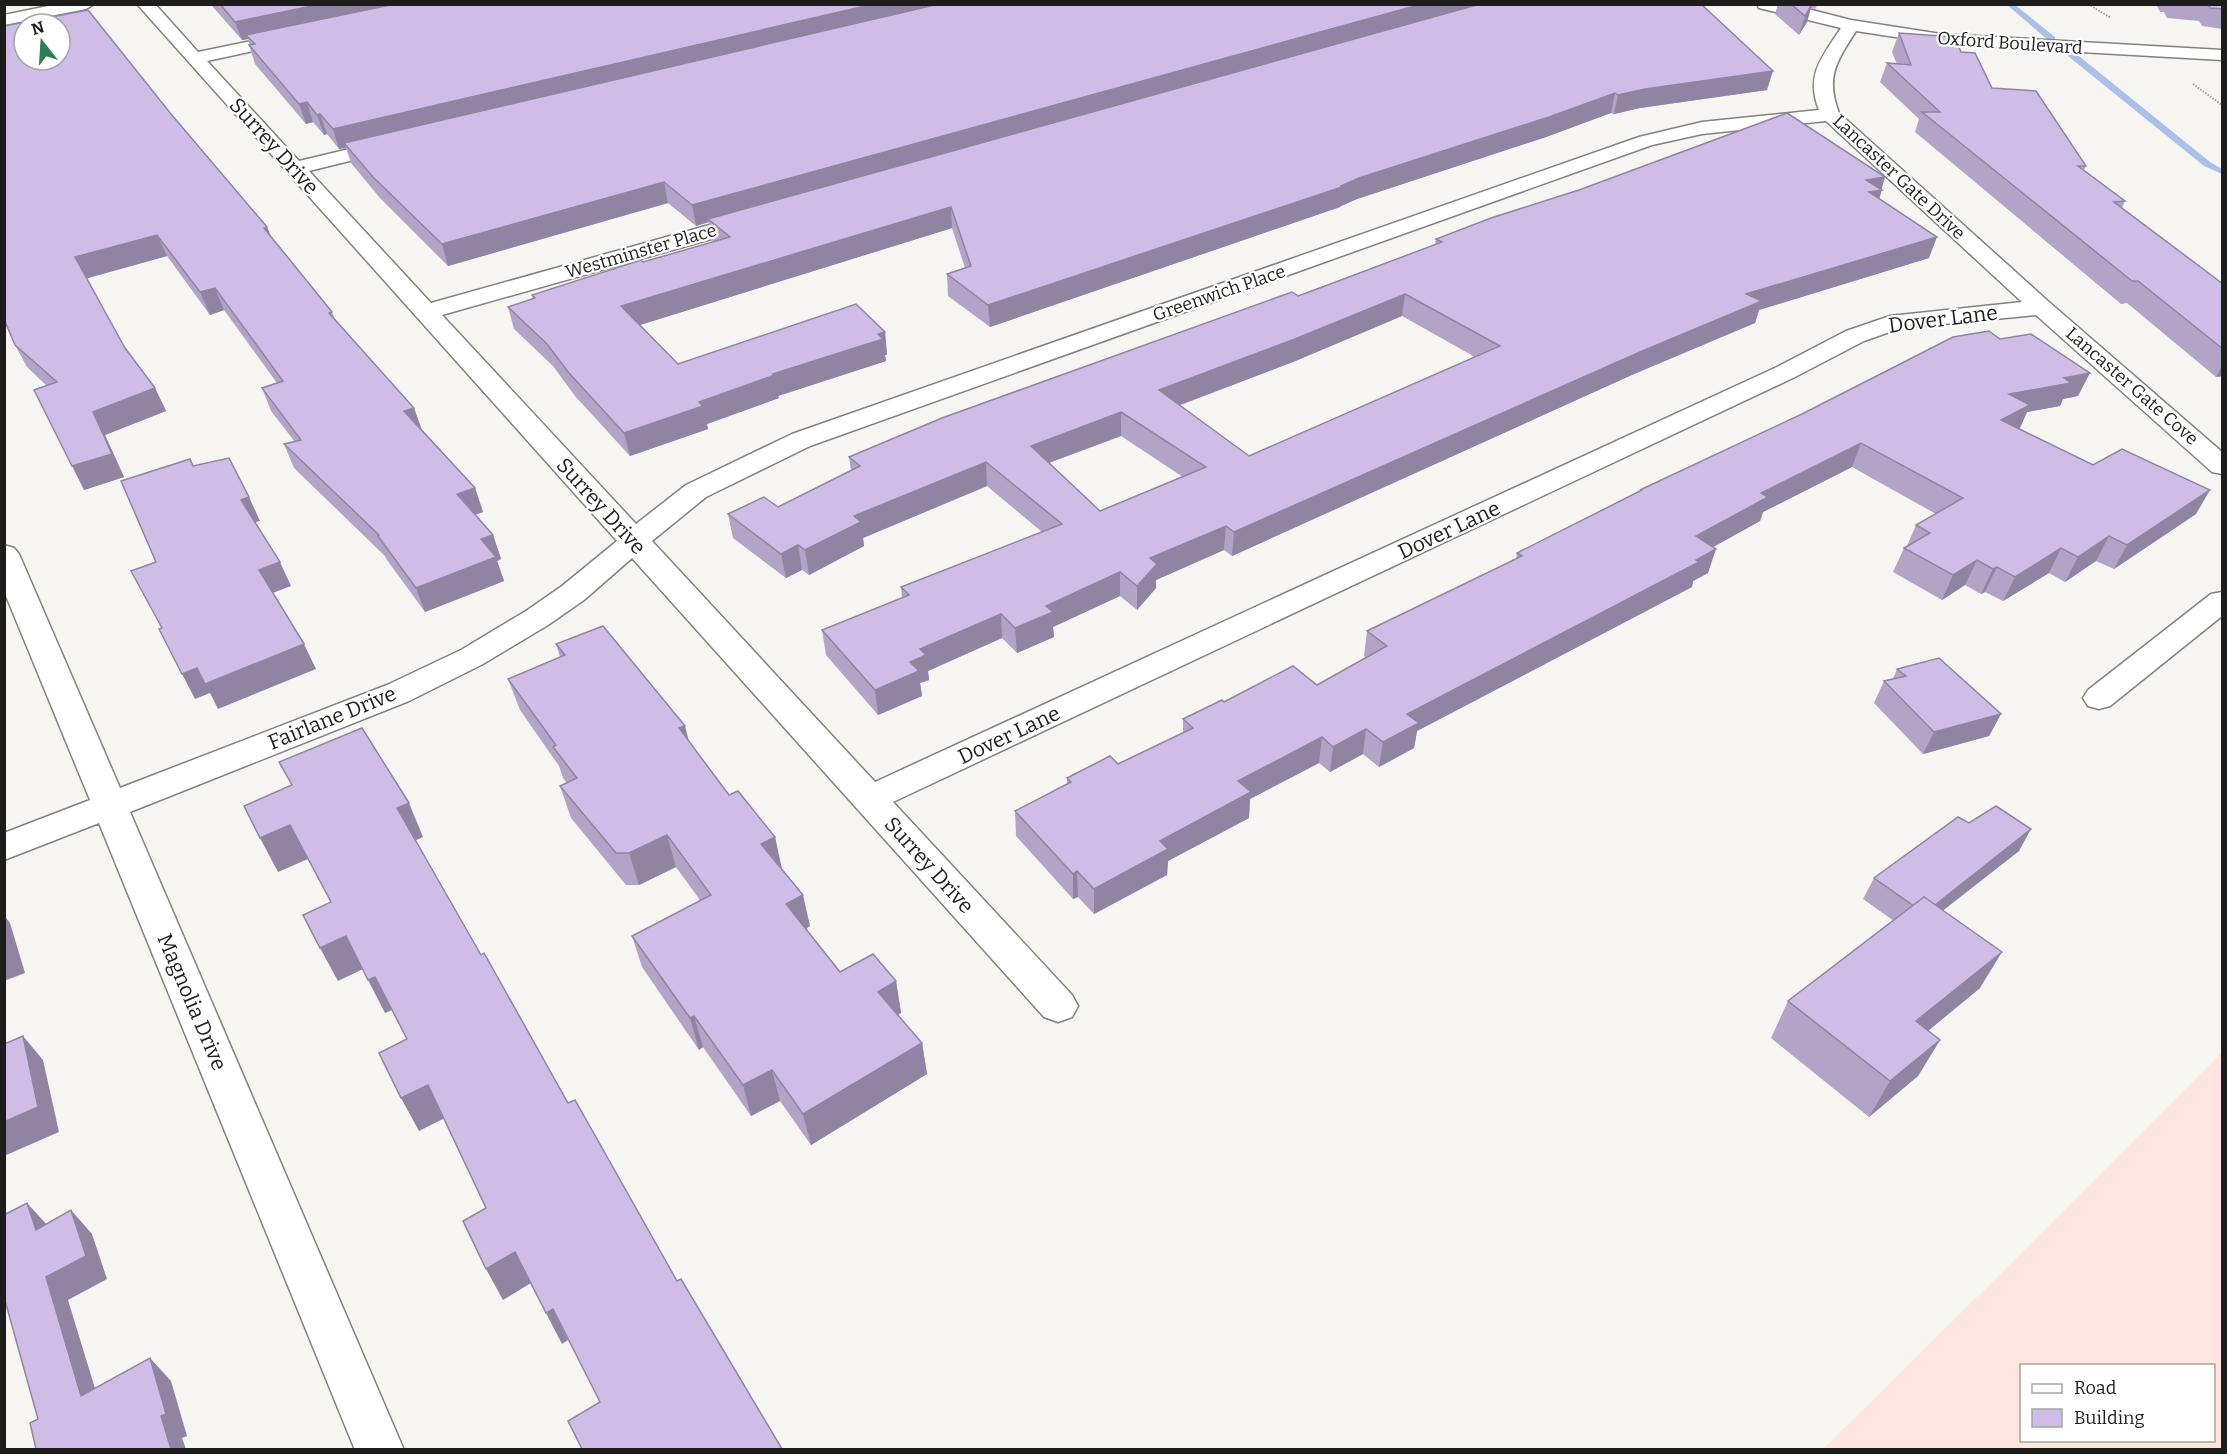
<svg xmlns="http://www.w3.org/2000/svg" width="2227" height="1454" font-family="Bitter,serif">
<rect width="100%" height="100%" fill="#f7f5f2"/>
<path fill="#ffe5de" fill-rule="evenodd" d="M2222 1052V1449H1823L1978 1296ZM2022 1366H2214V1440H2022Z"/>
<g fill="none" stroke-linecap="round" stroke-linejoin="round">
<g fill="#abc0e8" fill-rule="evenodd">
<polygon points="2006,4 2014,4 2055,37 2055,41 2049,41"/>
<polygon points="2068,52 2074,52 2210,162 2222,169 2222,174 2204,166 2068,56"/>
</g>
<defs>
<g id="street">
<path d="M137 4H155L198 52 294 32 300 33 303 37 300 41 207 61 299 161 391 139 398 141 401 145 398 149 309 171 431 303 745 215 753 214 761 215 764 220 761 225 442 315 636 524 686 485 792 434 1639 137 1702 122 1819 110C1805 75 1822 57 1841 28L1759 8 1757 4H1788L1851 20 1941 34 2222 50V60L1941 44 1856 31C1837 61 1825 77 1839 113L2049 302 2222 452V474L2212 472 2036 315 1901 328 1864 341 1795 377 893 802 1072 995 1078 1006 1072 1017 1058 1022 1044 1017 632 558 584 600 548 625 483 664 409 701 130 812 404 1450H355L99 823 4 860V833L90 800 4 591V545L14 548 19 554 120 788 387 685 461 650 526 611 562 586 617 541ZM1826 121 2022 302 1890 316 1846 331 1777 367 875 782 652 541 706 497 810 446 1652 145 1702 134Z"/>
<polygon points="2222,592 2222,616 2110,706 2099,709 2088,706 2083,698 2088,690 2211,594"/>
</g>
<polygon id="secondary" points="58,4 94,4 86,9 4,25 4,15"/>
</defs>
<use href="#street" stroke="#83817f" stroke-width="3"/>
<use href="#secondary" stroke="#83817f" stroke-width="3"/>
<g stroke="#a2a09e" stroke-width="2" stroke-dasharray="1.5 1.5" stroke-linecap="butt">
<polyline points="2088,4 2111,18"/>
<polyline points="2193,84 2222,105"/>
</g>
<use href="#street" fill="#fff" fill-rule="evenodd"/>
<use href="#secondary" fill="#fff" fill-rule="evenodd"/>
</g>
<g fill="#b2a3c7" fill-rule="evenodd">
<polygon points="212,4 1701,4 1767,90 1640,108 1614,114 1611,113 1546,137 1357,199 1341,206 1340,207 990,327 948,296 947,274 965,268 952,228 640,325 678,364 885,332 887,355 885,355 886,361 778,396 779,398 707,424 708,429 630,456 575,396 553,366 514,329 508,307 533,299 532,295 714,242 712,240 709,222 696,226 668,203 448,266 380,198 351,163 346,148 339,149 327,134 324,135 313,122 306,124 255,64 249,45 250,45 248,39 242,40 213,7"/>
<polygon points="1778,4 1818,4 1815,9 1811,8 1807,22 1799,35 1775,14"/>
<polygon points="2156,4 2223,4 2223,29 2202,26 2199,21 2167,18 2164,12 2160,12"/>
<polygon points="1899,33 1961,52 1992,88 2086,166 2084,170 2125,201 2122,208 2223,284 2223,376 2216,377 2127,303 2121,304 1915,132 1919,119 1880,82 1887,63 1897,64 1892,52"/>
<polygon points="171,114 267,227 271,237 332,312 335,320 414,408 422,430 475,488 483,512 475,515 493,535 501,559 497,561 504,581 425,612 387,560 385,556 294,468 284,444 295,442 271,411 262,388 277,383 224,310 210,315 167,256 86,278 125,348 155,388 166,411 105,435 124,477 84,490 47,386 27,367 15,345"/>
<path d="M1885 177 1879 199 1929 258 1759 310 1755 323 1634 374 1232 556 1224 550 1156 580V588L1137 610 1120 596 1053 627 1054 637 1017 653 1002 638 928 671 929 680 920 683 922 696 878 715 826 655 822 630 902 598 901 587 1042 532 987 486 863 538 864 546 809 575 802 570 786 578 733 538 728 514 778 507 851 471 849 457 1317 289 1435 245 1436 239ZM1402 316 1475 357 1249 456 1180 405 1293 362ZM1121 436 1183 477 1100 511 1049 463Z"/>
<polygon points="2078,396 2063,399 2060,406 2027,412 2019,429 2196,514 2114,569 2096,561 2065,582 2049,573 2003,601 1985,592 1981,594 1965,585 1942,600 1893,572 1904,548 1907,546 1916,525 1936,514 1852,467 1763,512 1760,521 1713,547 1708,573 1693,581 1692,587 1417,731 1414,748 1379,767 1363,754 1330,772 1319,763 1250,799 1249,818 1168,861 1167,875 1094,914 1078,897 1073,899 1016,836 1015,811 1067,785 1067,778 1118,764 1183,733 1183,719 1224,702 1317,685 1366,657 1364,656 1367,631 1516,559 1517,553 1640,492 1640,490 1804,413"/>
<polygon points="556,644 688,740 729,795 775,837 781,868 810,926 806,929 840,972 896,981 901,1013 898,1015 922,1043 927,1074 811,1145 780,1101 751,1116 703,1047 699,1050 642,967 632,936 700,900 676,867 639,885 626,885 571,818 560,786 567,783 563,778 559,766 520,710 508,679 560,657"/>
<polygon points="1897,669 2001,714 1989,736 1923,754 1874,703 1884,681 1893,679"/>
<polygon points="1969,823 2019,851 1943,910 1980,988 1928,1031 1940,1040 1918,1076 1869,1117 1771,1038 1788,1001 1894,921 1863,899 1874,878"/>
</g>
<g fill="#9184a2">
<polygon points="321,4 414,4 246,35 248,39 242,40 235,22"/>
<polygon points="874,4 953,4 344,143 346,148 339,149 333,129"/>
<polygon points="1422,4 1484,4 708,219 709,222 696,226 692,205"/>
<polygon points="1812,4 1807,22 1799,35 1805,16"/>
<polygon points="1773,71 1767,90 1640,108 1614,114 1618,95 1645,89"/>
<polygon points="1615,93 1611,113 1546,137 1357,199 1341,206 1340,207 990,327 988,305 1341,186 1359,178"/>
<polygon points="307,102 313,122 306,124 299,104"/>
<polygon points="320,114 327,134 324,135 317,115"/>
<polygon points="1885,177 1881,190 1882,190 1875,211 1866,180"/>
<polygon points="664,182 668,203 448,266 442,244"/>
<polygon points="951,207 952,228 627,329 621,306"/>
<polygon points="267,227 276,249 264,228"/>
<polygon points="157,235 167,256 85,279 75,257"/>
<polygon points="1937,237 1929,258 1759,310 1755,323 1634,374 1232,556 1234,532 1746,294"/>
<polygon points="215,288 224,310 210,315 200,292"/>
<polygon points="1405,294 1402,316 1293,362 1159,413 1159,390"/>
<polygon points="885,332 887,355 885,355 886,361 778,396 779,398 707,424 708,429 630,456 624,433 699,402"/>
<polygon points="2223,364 2223,376 2216,377"/>
<polygon points="2090,373 2078,396 2063,399 2060,406 2027,412 2020,428 1991,444 2009,394 2064,378"/>
<polygon points="155,388 166,411 105,435 124,477 84,490 72,466 93,412"/>
<polygon points="414,408 422,431 404,411"/>
<polygon points="1121,412 1121,436 1032,469 1031,446"/>
<polygon points="1861,443 1852,467 1763,512 1760,521 1688,561 1696,536 1761,493"/>
<polygon points="986,462 987,486 863,538 864,546 809,575 805,550 854,516"/>
<polygon points="475,488 483,512 465,518 457,494"/>
<polygon points="2210,490 2196,514 2114,569 2127,545"/>
<polygon points="249,497 260,521 252,523 241,500"/>
<polygon points="1226,526 1224,550 1156,580 1156,588 1137,610 1137,586 1150,558"/>
<polygon points="493,535 501,559 497,561 504,581 425,612 416,588 481,539"/>
<polygon points="2109,536 2096,561 2065,582 2078,557"/>
<polygon points="798,545 802,570 786,578 781,554"/>
<polygon points="2061,548 2049,573 2003,601 2015,577"/>
<polygon points="1716,549 1708,573 1693,581 1692,587 1417,731 1414,748 1379,767 1383,742 1407,714"/>
<polygon points="1977,560 1965,585 1942,600 1953,575"/>
<polygon points="280,562 291,586 270,594 259,570"/>
<polygon points="1997,567 1985,592 1981,594 1993,569"/>
<polygon points="1120,572 1120,596 1053,627 1054,637 1017,653 1015,628 1046,606"/>
<polygon points="1001,614 1002,638 928,671 929,680 920,683 922,696 878,715 875,690 910,662 920,649"/>
<polygon points="304,644 316,669 218,709 210,693 195,699 182,674 197,668"/>
<polygon points="2001,714 1989,736 1923,754 1934,732"/>
<polygon points="685,726 693,757 679,728"/>
<polygon points="1366,729 1363,754 1330,772 1333,747"/>
<polygon points="1322,737 1319,763 1250,799 1249,818 1168,861 1167,875 1094,914 1094,889 1238,781"/>
<polygon points="409,803 423,837 412,842 397,808"/>
<polygon points="290,825 308,859 278,872 260,838"/>
<polygon points="2031,829 2019,851 1913,934 1924,913"/>
<polygon points="667,835 676,867 639,885 629,853"/>
<polygon points="775,837 782,869 761,844"/>
<polygon points="1077,871 1078,897 1073,899 1073,874"/>
<polygon points="803,895 810,926 793,935 786,904"/>
<polygon points="4,915 10,923 25,973 4,981"/>
<polygon points="346,936 363,969 338,981 320,948"/>
<polygon points="2002,952 1980,988 1895,1058 1916,1021"/>
<polygon points="375,977 392,1010 385,1013 368,980"/>
<polygon points="896,981 901,1013 883,1023 878,992"/>
<polygon points="694,1016 703,1047 699,1050 690,1018"/>
<polygon points="23,1036 43,1060 59,1132 4,1156 4,1122"/>
<polygon points="1940,1040 1918,1076 1869,1117 1890,1081"/>
<polygon points="922,1043 927,1074 811,1145 803,1114"/>
<polygon points="772,1070 780,1101 751,1116 743,1085"/>
<polygon points="428,1085 445,1118 419,1131 401,1098"/>
<polygon points="27,1203 49,1227 36,1230"/>
<polygon points="71,1210 92,1234 107,1279 68,1300 104,1418 81,1396 46,1277"/>
<polygon points="515,1252 531,1283 503,1300 486,1269"/>
<polygon points="553,1309 568,1340 562,1344 546,1313"/>
<polygon points="150,1358 171,1381 187,1436 182,1438 186,1449 171,1449 161,1416"/>
</g>
<g fill="#cfbde7" stroke="#9184a2" stroke-width="1.5" fill-rule="evenodd">
<polygon points="220,4 321,4 235,22"/>
<polygon points="395,4 874,4 333,129 320,114 317,115 307,102 299,104 249,45 255,44 246,35"/>
<polygon points="939,4 1422,4 692,205 664,182 442,244 373,177 344,143"/>
<polygon points="1480,4 1701,4 1773,71 1645,89 1618,95 1615,93 1549,117 1359,178 1341,186 1342,187 988,305 947,274 971,266 951,207 621,306 678,364 856,304 885,332 878,334 883,339 773,374 775,375 699,402 703,406 624,433 569,373 547,344 508,307 535,298 532,295 641,260 643,262 730,237 708,219"/>
<polygon points="1791,4 1812,4 1805,16"/>
<polygon points="2208,4 2223,4 2223,9 2210,8"/>
<path d="M88 10 171 114 267 227 264 228 332 312 329 313 414 408 404 411 475 488 457 494 493 535 481 539 496 557 416 588 378 536 379 535 284 444 301 440 262 388 283 381 215 288 200 292 157 235 75 257 125 348 155 388 93 412 112 454 72 466 34 390 57 382 15 345 4 319V26ZM24 24H60V60H24Z"/>
<polygon points="1899,33 1955,37 1961,52 1975,53 1992,88 2036,91 2086,166 2078,166 2125,201 2114,202 2223,284 2223,349 2138,281 2132,281 1922,112 1940,112 1887,63 1911,65"/>
<path d="M1787 113 1885 177 1866 180 1882 190 1869 192 1937 237 1746 294 1762 301 1640 352 1234 532 1226 526 1150 558 1157 564 1137 586 1120 572 1046 606 1053 612 1015 628 1001 614 920 649 926 655 910 662 919 671 875 690 822 630 909 595 901 587 1062 524 986 462 854 516 861 522 805 550 798 545 781 554 728 514 764 497 778 507 860 466 849 457 942 418 1292 292 1298 296 1317 289 1442 242 1436 239 1491 218 1579 190ZM1405 294 1500 346 1249 456 1159 390 1295 339ZM1121 412 1206 467 1100 511 1031 446Z"/>
<polygon points="1989,331 2000,339 2031,334 2090,373 2064,378 2071,383 2009,394 2030,405 2001,420 2093,465 2122,449 2210,490 2127,545 2109,536 2078,557 2061,548 2015,577 1997,567 1993,569 1977,560 1953,575 1904,548 1930,533 1916,525 1963,498 1861,443 1761,493 1768,497 1696,536 1716,549 1696,560 1699,562 1407,714 1419,723 1383,742 1366,729 1333,747 1322,737 1238,781 1251,792 1160,841 1168,849 1094,889 1077,871 1073,874 1015,811 1071,782 1067,778 1110,756 1118,764 1193,728 1183,719 1222,700 1224,702 1293,666 1317,685 1387,646 1367,631 1522,556 1517,553 1642,490 1640,490 1804,413 1953,337"/>
<polygon points="229,458 249,497 241,500 280,562 259,570 304,644 205,684 197,668 182,674 159,629 162,628 131,571 156,562 121,481 190,459 193,466"/>
<polygon points="603,626 685,726 679,728 729,795 738,791 775,837 761,844 803,895 786,904 840,972 873,954 896,981 878,992 922,1043 803,1114 772,1070 743,1085 694,1016 690,1018 632,936 711,895 667,835 629,853 616,853 560,786 577,778 553,747 556,745 508,679 565,655 556,644"/>
<polygon points="1939,658 2001,714 1934,732 1884,681 1906,676 1897,669"/>
<polygon points="362,728 409,803 397,808 481,955 484,953 568,1103 575,1100 677,1281 681,1279 782,1449 582,1449 568,1421 600,1402 553,1309 546,1313 515,1252 486,1269 463,1221 486,1208 428,1085 401,1098 379,1053 407,1039 375,977 368,980 346,936 320,948 303,915 331,902 290,825 260,838 244,806 292,785 279,762"/>
<polygon points="1996,806 2031,829 1935,905 1924,897 1914,906 1874,878 1958,817 1969,823"/>
<polygon points="1924,897 2002,952 1916,1021 1940,1040 1890,1081 1788,1001"/>
<polygon points="23,1036 38,1107 4,1122 4,1044"/>
<polygon points="27,1203 36,1230 71,1210 86,1256 46,1277 81,1396 150,1358 166,1414 161,1416 171,1449 36,1449 30,1423 38,1419 4,1297 4,1215"/>
</g>
<g text-anchor="middle" dominant-baseline="central" stroke-width="4.5" stroke-linejoin="round" paint-order="stroke">
<g font-size="18" fill="#1d1d1c" stroke="#fff">
<text transform="translate(2010 43) rotate(4)">Oxford Boulevard</text>
<text transform="translate(1899 177) rotate(43)">Lancaster Gate Drive</text>
<text transform="translate(641 251) rotate(-16)">Westminster Place</text>
<text transform="translate(1219 293) rotate(-19)">Greenwich Place</text>
<text transform="translate(2132 386) rotate(41)">Lancaster Gate Cove</text>
</g>
<g font-size="21" fill="#1d1d1c" stroke="#fff">
<text transform="translate(274 146) rotate(48)">Surrey Drive</text>
<text transform="translate(1943 319) rotate(-7)">Dover Lane</text>
<text transform="translate(601 506) rotate(48)">Surrey Drive</text>
<text transform="translate(1449 530) rotate(-25)">Dover Lane</text>
<text transform="translate(332 718) rotate(-22)">Fairlane Drive</text>
<text transform="translate(1009 735) rotate(-25)">Dover Lane</text>
<text transform="translate(929 865) rotate(48)">Surrey Drive</text>
<text transform="translate(192 1002) rotate(67)">Magnolia Drive</text>
</g>
</g>
<rect width="2227" height="1454" fill="none" stroke="#1d1d1c" stroke-width="12"/>
<rect x="2020" y="1364" width="195" height="78" fill="#ffffff" stroke="#a5a5a4" stroke-width="1.5"/>
<rect x="2032" y="1384" width="30" height="9" fill="#ffffff" stroke="#a5a5a4" stroke-width="1.5"/>
<text x="2074" y="1394" font-size="18" fill="#1d1d1c">Road</text>
<rect x="2032" y="1409" width="30" height="18" fill="#cfbde7" stroke="#a5a5a4" stroke-width="1.5"/>
<text x="2074" y="1424" font-size="18" fill="#1d1d1c">Building</text>
<g transform="translate(42 42) rotate(343)"><circle r="28" fill="#ffffff" stroke="#a5a5a4" stroke-width="1.5"/>
<path d="M0-4.5L10 22L0 15L-10 22Z" fill="#2e7f4f"/>
<text y="-9" font-size="16" font-weight="bold" text-anchor="middle" fill="#1d1d1c">N</text>
</g>
</svg>
